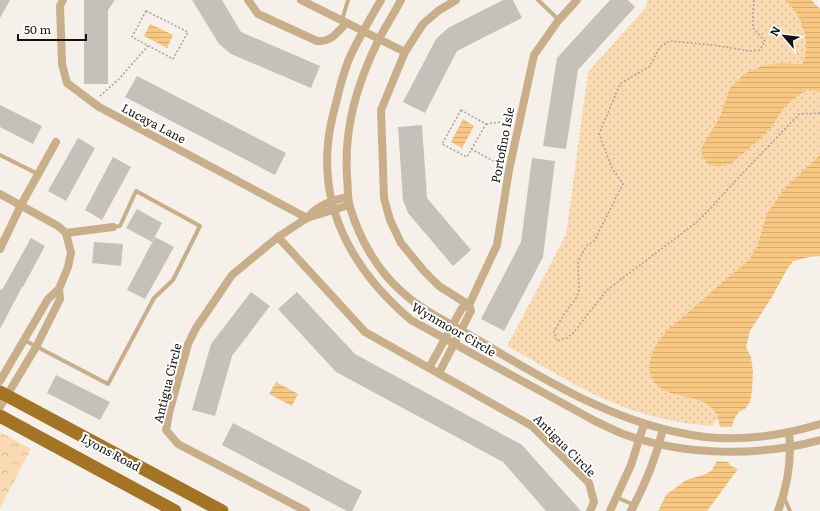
<svg xmlns="http://www.w3.org/2000/svg" width="820" height="511" font-family="Literata,serif">
<defs>
<pattern id="grass-dots" width="8" height="8" patternUnits="userSpaceOnUse"><rect width="8" height="8" fill="#fadbb1"/><path d="M2 2h.1M6 6h.1" fill="none" stroke="#d5bb97" stroke-width="1.8" stroke-linecap="round"/></pattern>
<pattern id="forest-crowns" width="20" height="18" patternUnits="userSpaceOnUse"><rect width="20" height="18" fill="#fadbb1"/><path d="M2 6a3 3 0 1 1 6 0M12 15a3 3 0 1 1 6 0" fill="none" stroke="#d5bb97"/></pattern>
<pattern id="water-rules" width="6" height="5" patternUnits="userSpaceOnUse"><rect width="6" height="5" fill="#f8c882"/><path d="M0 2.5h6" fill="none" stroke="#d4ab6f"/></pattern>
</defs>
<rect width="100%" height="100%" fill="#f5f0e9"/>
<path fill="url(#grass-dots)" d="M647 0H807L820 16V199L776 248 723 410 713 426C682 424 650 417 621 406 581 391 544 366 507 346L566 235 588 72 646 7Z"/>
<polygon fill="url(#forest-crowns)" points="0,432 31,449 0,508"/>
<g fill="url(#water-rules)">
<path d="M785 0H811L820 9V92L809 89 799 95 785 106 770 129 755 143 732 163 717 167 708 164 702 155V147L720 117 730 88 744 74 762 66 779 63 802 64C813 46 801 12 785 0Z"/>
<polygon points="150,24 173,35 167,48 144,36"/>
<polygon points="463,119 474,126 462,148 451,142"/>
<path d="M820 155V256L809 257 793 261 786 271 772 297 750 331 746 347 751 357 753 372 752 391 750 402 745 409 739 412 734 419 732 427H720C719 423 718 418 717 415 709 399 686 397 671 393 644 384 645 360 660 339 668 328 681 319 691 310 710 293 729 276 749 260L757 247 767 214 784 189Z"/>
<polygon points="276,382 298,394 292,406 269,394"/>
<polygon points="717,461 728,462 731,466 738,469 707,511 658,511 666,495 686,480 706,474 712,470"/>
</g>
<g fill="#c5c1ba">
<polygon points="0,0 10,0 0,18"/>
<polygon points="84,0 115,0 108,10 108,84 84,84"/>
<polygon points="192,0 222,0 241,32 320,66 311,88 231,54 219,44"/>
<polygon points="503,0 513,0 522,18 457,51 425,113 403,102 436,39 448,28"/>
<polygon points="610,0 628,0 635,7 578,70 566,149 543,146 557,58"/>
<polygon points="137,76 286,153 275,175 125,97"/>
<polygon points="0,105 42,126 33,144 0,127"/>
<polygon points="422,125 427,198 471,250 453,266 408,213 403,200 398,127"/>
<polygon points="78,138 95,148 66,201 48,191"/>
<polygon points="113,157 131,167 102,220 85,210"/>
<polygon points="532,158 555,161 543,257 504,331 481,319 521,242"/>
<polygon points="137,209 162,223 152,242 126,228"/>
<polygon points="155,237 174,247 145,299 127,290"/>
<polygon points="31,238 45,246 23,287 22,287 0,329 0,289 2,290"/>
<polygon points="94,242 123,244 121,266 92,263"/>
<polygon points="251,292 270,306 232,356 215,416 192,410 211,344"/>
<polygon points="297,292 355,354 522,445 581,511 546,511 503,462 336,372 278,309"/>
<polygon points="56,375 110,402 100,420 47,393"/>
<polygon points="233,423 362,491 352,511 347,511 222,445"/>
</g>
<g fill="none" stroke-linecap="round" stroke-linejoin="round">
<g stroke="#a7a39e" stroke-width="1.5" stroke-dasharray="2 2" stroke-linecap="butt">
<polyline points="754,0 753,13 753,28 765,41 760,50 750,51 713,45 670,41 660,47 650,66 620,84 599,134 612,168 623,184 594,241 586,246 578,262 579,291 576,298 563,316 554,332 557,341 567,338 574,332 607,290 697,222 712,207 738,178 799,114 820,113"/>
<polygon points="146,11 188,32 173,59 132,37"/>
<polyline points="100,96 119,79 148,46"/>
<polygon points="461,110 486,124 467,157 442,144"/>
<polyline points="486,124 511,121"/>
<polyline points="471,149 501,165"/>
</g>
<g stroke="#c8ae89" stroke-width="4">
<polyline points="538,0 559,20"/>
<polyline points="342,20 348,0"/>
<polyline points="0,155 38,174"/>
<polyline points="24,340 108,384 154,298 173,280 200,226 136,191 120,226 113,227"/>
<polyline points="616,497 634,505"/>
<polyline points="784,497 790,511"/>
</g>
<g stroke="#c8ae89" stroke-width="8">
<polyline points="63,0 60,6 62,64 67,83 99,107 307,218"/>
<path d="M248 0 258 14 317 41C331 42 337 33 346 23"/>
<polyline points="301,0 405,52"/>
<path d="M381 0C370 19 358 39 349 59 344 72 340 86 337 99 333 114 329 129 328 144 321 216 358 275 411 320L595 421C604 425 613 430 623 434 685 456 757 457 820 440"/>
<path d="M401 0C394 14 385 27 378 41 357 84 344 127 347 176 348 185 347 197 350 207 359 238 377 270 402 292 424 312 452 324 478 340 548 382 621 427 705 437 743 441 784 435 820 424"/>
<polyline points="0,194 58,226 66,233"/>
<path d="M309 216C319 204 334 200 348 197"/>
<polyline points="66,233 113,227"/>
<polyline points="278,237 307,218 349,205"/>
<polyline points="0,249 21,205 56,142"/>
<polyline points="429,368 462,308 469,305 497,245 509,170 534,55 558,21 577,0"/>
<polyline points="439,373 471,311 469,305 439,286 424,271 401,243 390,220 384,198 381,110 405,52 423,24 438,11 456,0"/>
<polyline points="0,381 48,299 59,289 68,267 71,253 66,233"/>
<polyline points="0,407 36,347 60,299 59,289"/>
<polyline points="306,511 178,444 166,430 169,413 188,344 196,328 232,275 278,237 365,332 532,426 589,483 594,502 590,511"/>
<polyline points="610,511 631,465 644,424"/>
<path d="M631 511C645 485 656 458 663 429"/>
<path d="M778 511C788 485 792 460 789 432"/>
</g>
<g stroke="#a37424" stroke-width="13">
<polyline points="0,392 222,511"/>
<polyline points="0,416 175,511"/>
</g>
</g>
<g text-anchor="middle" dominant-baseline="central" stroke-width="4" stroke-linejoin="round" paint-order="stroke">
<g font-size="12" fill="#141310" stroke="#fff">
<text transform="translate(154 123) rotate(28)">Lucaya Lane</text>
<text transform="translate(502 145) rotate(-79)">Portofino Isle</text>
<text transform="translate(454 329) rotate(30)">Wynmoor Circle</text>
<text transform="translate(167 383) rotate(-76)">Antigua Circle</text>
<text transform="translate(565 445) rotate(45)">Antigua Circle</text>
<text transform="translate(111 452) rotate(28)">Lyons Road</text>
</g>
</g>
<g transform="translate(784 36) rotate(298)" stroke="#ffffff" stroke-width="3" paint-order="stroke">
<path d="M0-3L7 15L0 10L-7 15Z" fill="#141310"/>
<text y="-6" font-size="11" font-weight="bold" text-anchor="middle" fill="#141310">N</text>
</g>
<path d="M18 34v6h68v-6" fill="none" stroke="#141310" stroke-width="2"/>
<text x="24" y="34" font-size="12" fill="#141310" stroke="#ffffff" stroke-width="3" paint-order="stroke">50 m</text>
</svg>
